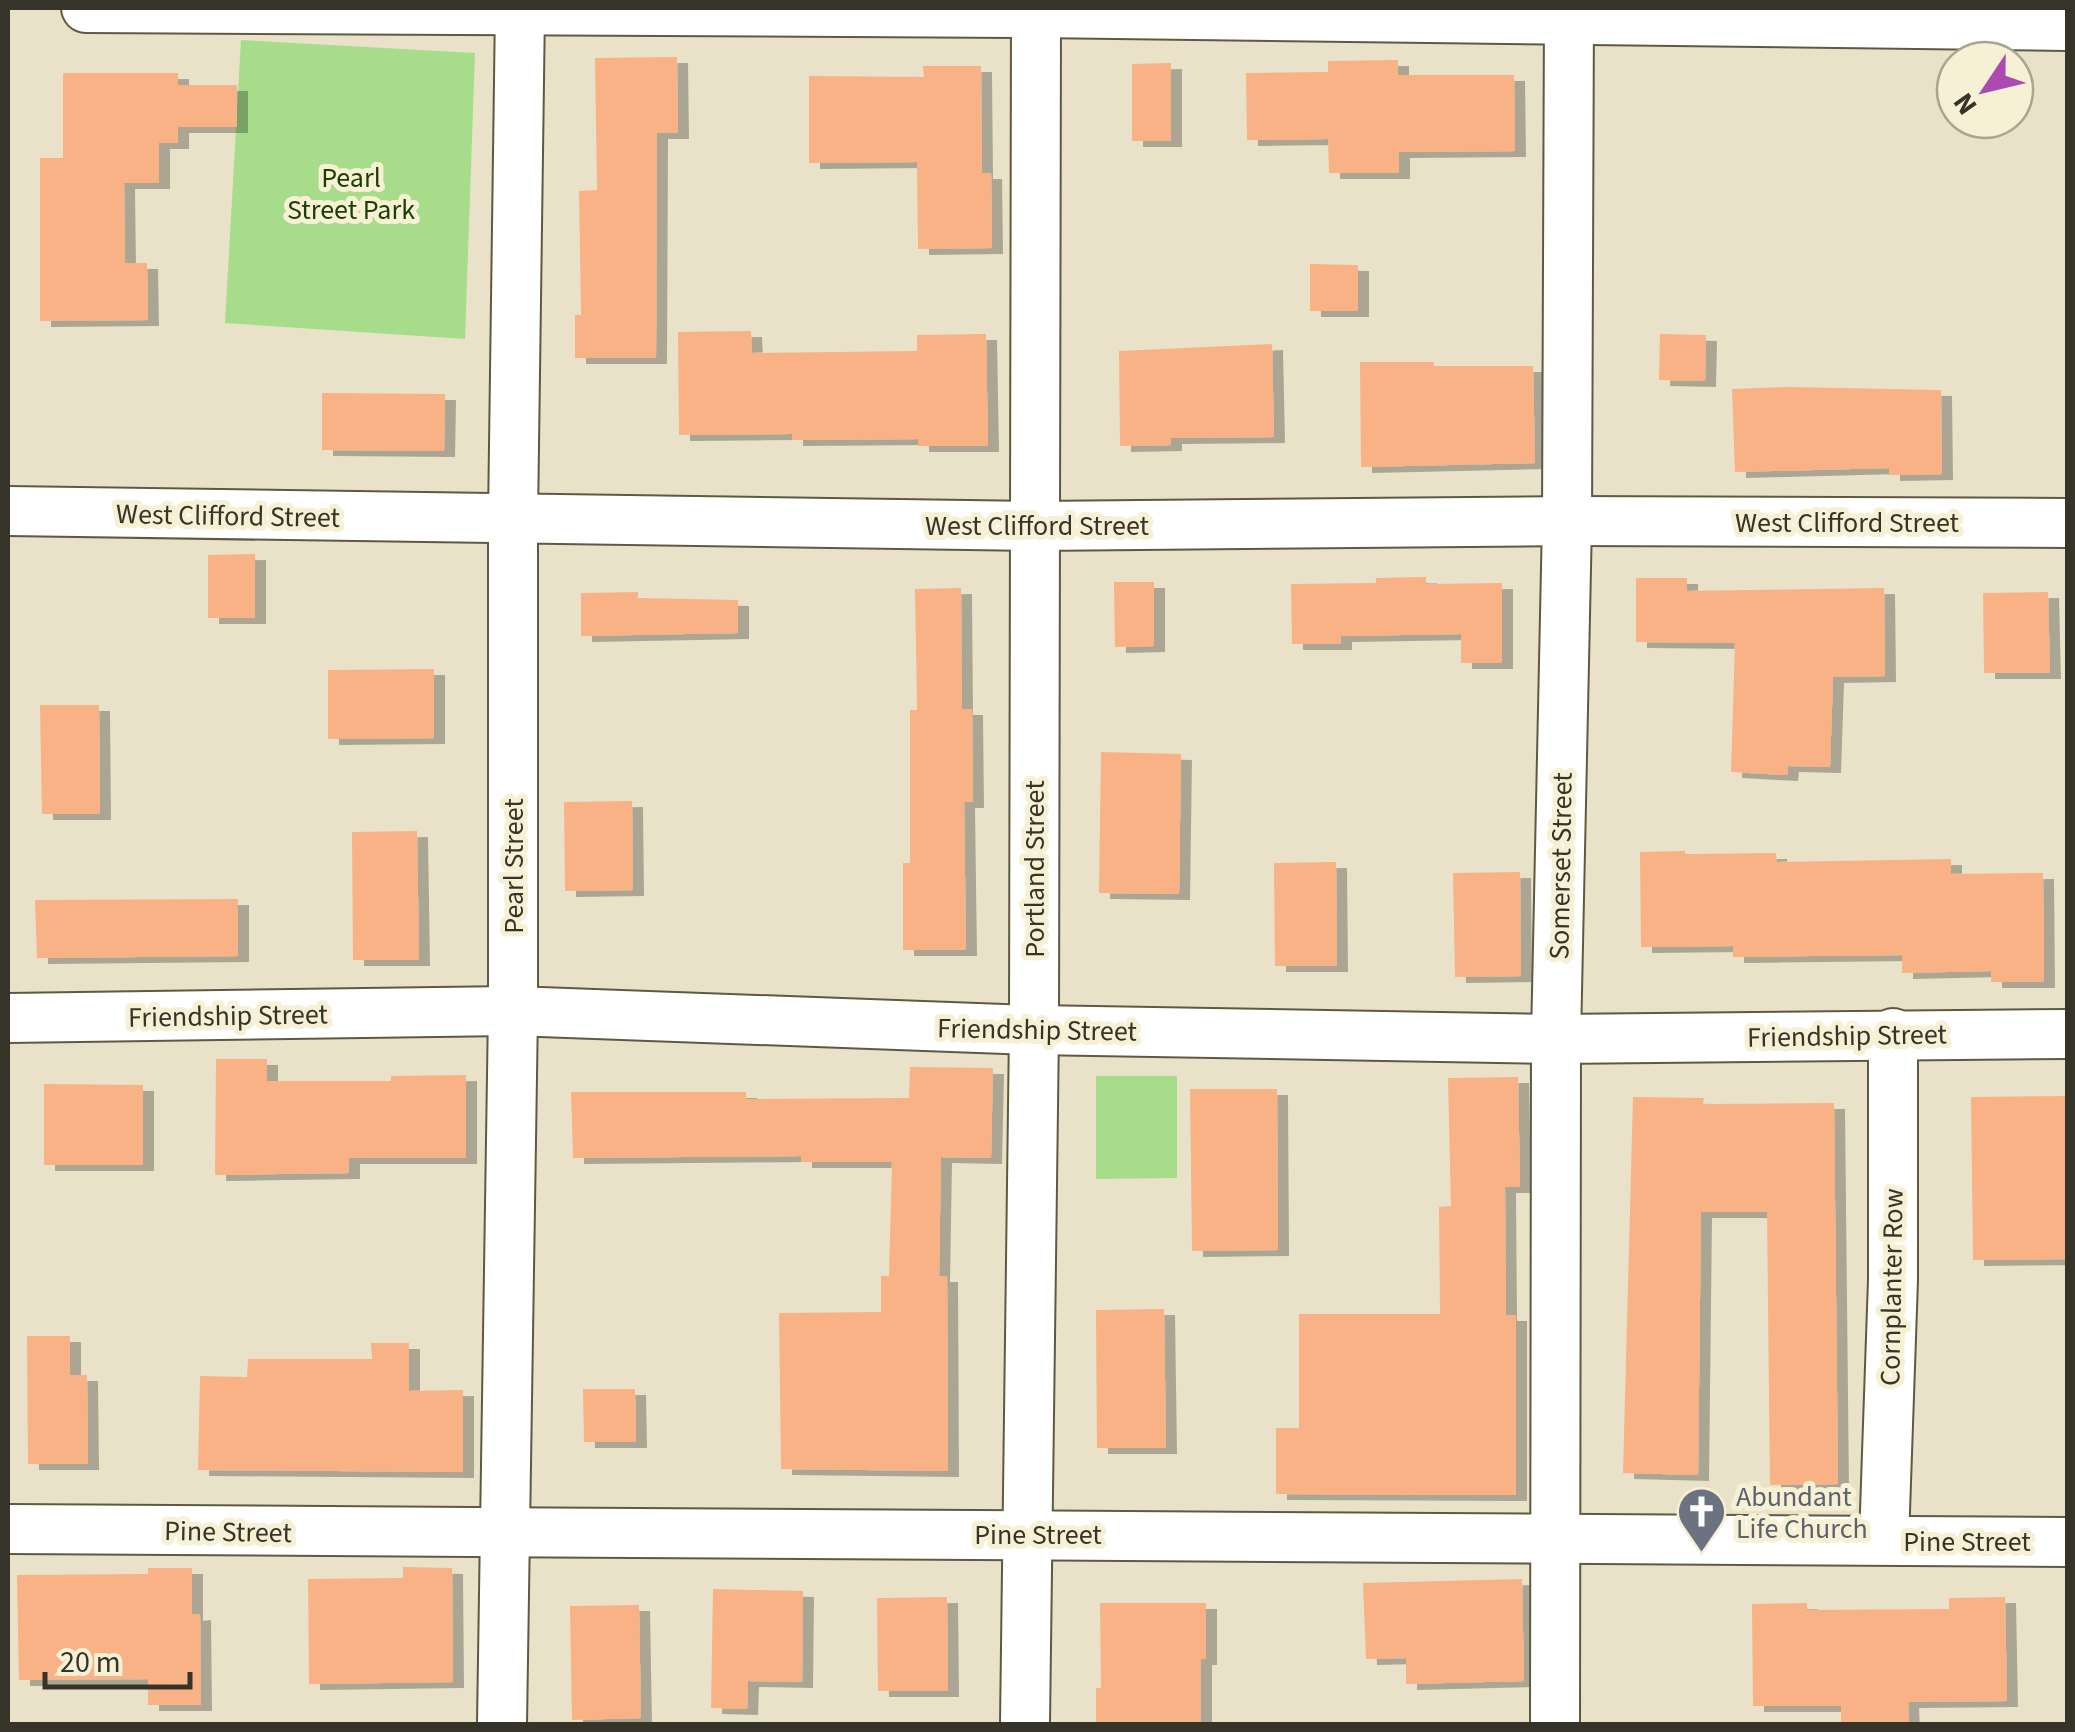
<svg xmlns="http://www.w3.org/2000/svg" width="2075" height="1732" viewBox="0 0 2075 1732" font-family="'Source Sans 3',sans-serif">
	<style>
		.green { fill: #a7dd8a }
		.building { fill: #f8b286; filter: url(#shadow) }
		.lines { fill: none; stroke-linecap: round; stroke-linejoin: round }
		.minor-casing { stroke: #5f5942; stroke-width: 52 }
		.minor { stroke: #fff; stroke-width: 48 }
		.labels { text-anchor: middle; stroke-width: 10; stroke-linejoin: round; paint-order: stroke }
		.park-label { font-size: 28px; fill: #1d3e01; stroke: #f6f0d5 }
		.street-label { font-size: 28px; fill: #363429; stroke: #f6f0d5 }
		.worship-label { font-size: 28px; fill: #5b616d; stroke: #f6f0d5; text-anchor: start }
	</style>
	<defs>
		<filter id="shadow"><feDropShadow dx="11" dy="6" stdDeviation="0" flood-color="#0004"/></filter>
	</defs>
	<rect width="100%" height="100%" fill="#e9e2c8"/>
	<!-- green -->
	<g class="green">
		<path d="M 241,40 L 475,53 L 465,339 L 225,323 Z"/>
		<path d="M 1096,1076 L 1177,1076 L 1177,1178 L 1096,1179 Z"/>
	</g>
	<!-- building -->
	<g class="building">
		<path d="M 677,57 L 678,133 L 657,133 L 656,358 L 575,358 L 575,315 L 581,315 L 579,191 L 597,190 L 595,58 Z"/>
		<path d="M 1398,60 L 1398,75 L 1514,75 L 1515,151 L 1399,152 L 1399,173 L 1329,173 L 1328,139 L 1247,140 L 1246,73 L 1328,72 L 1328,61 Z"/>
		<path d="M 1171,63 L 1171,141 L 1132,141 L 1132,64 Z"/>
		<path d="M 923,66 L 981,66 L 982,173 L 991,173 L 992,248 L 918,249 L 917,162 L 809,163 L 809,76 L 924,77 Z"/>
		<path d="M 63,73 L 178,73 L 178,85 L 237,85 L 237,127 L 178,127 L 178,143 L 159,143 L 159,183 L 124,183 L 125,263 L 147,263 L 148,320 L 40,321 L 40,158 L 63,158 Z"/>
		<path d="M 1310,264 L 1358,265 L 1358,311 L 1310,311 Z"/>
		<path d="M 751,331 L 752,353 L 917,351 L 917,335 L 986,334 L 988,446 L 918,446 L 918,439 L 792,440 L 792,434 L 679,435 L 678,332 Z"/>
		<path d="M 1660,334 L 1706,335 L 1705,381 L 1659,380 Z"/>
		<path d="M 1272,344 L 1274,437 L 1171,438 L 1171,445 L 1120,446 L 1119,351 Z"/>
		<path d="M 1360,362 L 1434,362 L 1434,366 L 1533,366 L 1535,463 L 1361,467 Z"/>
		<path d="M 1789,387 L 1941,390 L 1942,474 L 1889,475 L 1889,468 L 1735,472 L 1732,389 Z"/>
		<path d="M 322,393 L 445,394 L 444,451 L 322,450 Z"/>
		<path d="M 255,554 L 255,618 L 208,618 L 208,555 Z"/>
		<path d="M 1426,577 L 1426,584 L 1502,583 L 1502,663 L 1461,663 L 1461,634 L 1341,636 L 1341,644 L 1292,644 L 1291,584 L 1376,583 L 1376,578 Z"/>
		<path d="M 1636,578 L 1687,578 L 1687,591 L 1884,588 L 1885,676 L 1833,677 L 1830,767 L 1788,766 L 1787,775 L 1731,772 L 1735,643 L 1636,642 Z"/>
		<path d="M 1114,582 L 1154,582 L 1154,646 L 1115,647 Z"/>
		<path d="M 961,588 L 962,709 L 972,709 L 973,802 L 964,802 L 966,950 L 903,950 L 903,863 L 910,863 L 910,710 L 917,710 L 915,589 Z"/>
		<path d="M 638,592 L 638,598 L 738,600 L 738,633 L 581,636 L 581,593 Z"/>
		<path d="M 2048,592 L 2050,673 L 1984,673 L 1983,593 Z"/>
		<path d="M 434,669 L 434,738 L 328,739 L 328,670 Z"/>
		<path d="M 40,705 L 99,705 L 100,814 L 42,814 Z"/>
		<path d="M 1101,752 L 1181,754 L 1179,894 L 1099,893 Z"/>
		<path d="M 632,801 L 633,890 L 565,891 L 564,802 Z"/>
		<path d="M 417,831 L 419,960 L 353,960 L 352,832 Z"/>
		<path d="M 1685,851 L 1685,854 L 1776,853 L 1777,862 L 1951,859 L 1951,874 L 2043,873 L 2044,982 L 1991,982 L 1991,971 L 1902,973 L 1902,955 L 1733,957 L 1733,946 L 1641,947 L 1640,852 Z"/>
		<path d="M 1336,862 L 1337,966 L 1275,966 L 1274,863 Z"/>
		<path d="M 1520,872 L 1521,976 L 1455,977 L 1453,873 Z"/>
		<path d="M 238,899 L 238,956 L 37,958 L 35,900 Z"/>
		<path d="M 216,1059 L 267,1059 L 267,1081 L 391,1081 L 391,1076 L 466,1075 L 466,1158 L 349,1158 L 349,1173 L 215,1175 Z"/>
		<path d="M 910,1067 L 993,1068 L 991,1158 L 941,1157 L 939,1276 L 947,1276 L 948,1471 L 781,1469 L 779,1313 L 881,1312 L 881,1276 L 889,1276 L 892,1162 L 801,1162 L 801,1156 L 573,1158 L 571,1092 L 746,1092 L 746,1099 L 909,1098 Z"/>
		<path d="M 1518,1077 L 1520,1187 L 1505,1187 L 1506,1315 L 1516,1315 L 1516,1495 L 1276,1494 L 1276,1428 L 1299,1428 L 1299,1314 L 1440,1314 L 1439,1207 L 1451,1206 L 1448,1078 Z"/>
		<path d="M 44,1084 L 143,1085 L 143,1165 L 44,1165 Z"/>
		<path d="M 1190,1089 L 1277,1089 L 1278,1250 L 1192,1251 Z"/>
		<path d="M 2067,1096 L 2068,1259 L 1973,1260 L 1971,1097 Z"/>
		<path d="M 1633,1097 L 1704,1098 L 1703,1104 L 1834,1103 L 1838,1484 L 1770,1485 L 1767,1212 L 1701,1212 L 1698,1475 L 1623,1473 Z"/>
		<path d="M 1164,1309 L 1166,1448 L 1097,1448 L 1096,1310 Z"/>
		<path d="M 27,1336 L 70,1336 L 70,1375 L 87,1375 L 88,1464 L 28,1464 Z"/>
		<path d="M 371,1343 L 409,1343 L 409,1391 L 463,1390 L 463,1472 L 198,1470 L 200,1376 L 247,1377 L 248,1359 L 372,1359 Z"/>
		<path d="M 583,1389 L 635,1389 L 636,1442 L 584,1442 Z"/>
		<path d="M 403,1567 L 452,1568 L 453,1682 L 309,1684 L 308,1579 L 403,1578 Z"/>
		<path d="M 148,1568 L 192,1568 L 192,1615 L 200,1614 L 201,1705 L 148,1705 L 148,1679 L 19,1680 L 17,1575 L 148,1574 Z"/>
		<path d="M 1522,1579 L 1524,1681 L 1406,1684 L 1406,1658 L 1366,1659 L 1363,1583 Z"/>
		<path d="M 713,1589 L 803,1591 L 802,1682 L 748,1681 L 747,1709 L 711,1708 Z"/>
		<path d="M 947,1597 L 948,1691 L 878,1691 L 877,1598 Z"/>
		<path d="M 2005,1597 L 2007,1701 L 1908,1702 L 1909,1724 L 1841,1724 L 1841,1706 L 1753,1706 L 1752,1604 L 1807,1603 L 1807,1610 L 1949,1609 L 1949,1598 Z"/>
		<path d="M 1100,1603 L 1206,1603 L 1206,1659 L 1201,1659 L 1201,1724 L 1096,1724 L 1096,1688 L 1101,1688 Z"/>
		<path d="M 639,1605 L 641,1718 L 572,1720 L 570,1606 Z"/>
	</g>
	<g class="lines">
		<defs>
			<g id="minor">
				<path d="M 86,8 L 1036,13 L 2068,26"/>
				<path d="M 8,511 L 1035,526 L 1567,521 L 2068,523"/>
				<path d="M 8,1018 L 513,1011 L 1034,1030 L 1556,1039 L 2068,1034"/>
				<path d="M 8,1529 L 2068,1542"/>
				<path d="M 1884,1540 L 1893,1280 L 1893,1033"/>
				<path d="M 502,1724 L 513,1011 L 513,519 L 520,8"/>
				<path d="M 1025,1724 L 1034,1030 L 1036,13"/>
				<path d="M 1555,1724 L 1556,1039 L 1567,521 L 1569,8"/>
			</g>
		</defs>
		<!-- minor casing -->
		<use href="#minor" class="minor-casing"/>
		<!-- minor -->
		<use href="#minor" class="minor"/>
	</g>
	<!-- icons -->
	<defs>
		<symbol id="church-pin" viewBox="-11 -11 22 30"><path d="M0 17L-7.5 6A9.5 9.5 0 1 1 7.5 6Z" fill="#6b7280" stroke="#f6f0d5"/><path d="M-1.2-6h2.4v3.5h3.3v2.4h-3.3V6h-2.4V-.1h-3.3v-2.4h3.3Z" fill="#fff"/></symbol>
	</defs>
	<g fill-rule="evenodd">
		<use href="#church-pin" x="1674" y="1484" width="55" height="75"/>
	</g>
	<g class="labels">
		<!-- park labels -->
		<g class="park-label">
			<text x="351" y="187">Pearl<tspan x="351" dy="32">Street Park</tspan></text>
		</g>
		<!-- street labels -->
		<g class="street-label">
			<text transform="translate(228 515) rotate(1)" y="10">West Clifford Street</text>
			<text x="1847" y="532">West Clifford Street</text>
			<text x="1037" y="535">West Clifford Street</text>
			<text transform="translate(513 866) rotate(-90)" y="10">Pearl Street</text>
			<text transform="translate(1560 866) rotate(-89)" y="10">Somerset Street</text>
			<text transform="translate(1034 869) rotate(-90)" y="10">Portland Street</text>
			<text transform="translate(228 1015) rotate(-1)" y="10">Friendship Street</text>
			<text transform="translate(1037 1029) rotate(1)" y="10">Friendship Street</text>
			<text transform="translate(1847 1035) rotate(-1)" y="10">Friendship Street</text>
			<text transform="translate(1891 1287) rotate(-89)" y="10">Cornplanter Row</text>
			<text transform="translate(228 1531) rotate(1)" y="10">Pine Street</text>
			<text x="1038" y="1544">Pine Street</text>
			<text x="1967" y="1551">Pine Street</text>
		</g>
		<!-- worship labels -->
		<g class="worship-label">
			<text x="1736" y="1506">Abundant<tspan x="1736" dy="32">Life Church</tspan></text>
		</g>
	</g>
	<!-- border -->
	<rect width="2075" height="1732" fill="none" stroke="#363429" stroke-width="20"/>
	<!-- north arrow -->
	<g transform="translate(1985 90) rotate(235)"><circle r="48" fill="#f6f0d5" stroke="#a9a590" stroke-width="2.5"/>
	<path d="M0-8L18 38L0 25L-18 38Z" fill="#ac4ab1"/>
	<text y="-15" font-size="28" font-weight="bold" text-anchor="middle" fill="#363429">N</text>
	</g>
	<!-- scale -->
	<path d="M45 1672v15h145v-15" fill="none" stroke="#363429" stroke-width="5"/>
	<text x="60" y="1672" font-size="30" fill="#363429" stroke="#f6f0d5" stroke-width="8" paint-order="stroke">20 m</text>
</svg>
